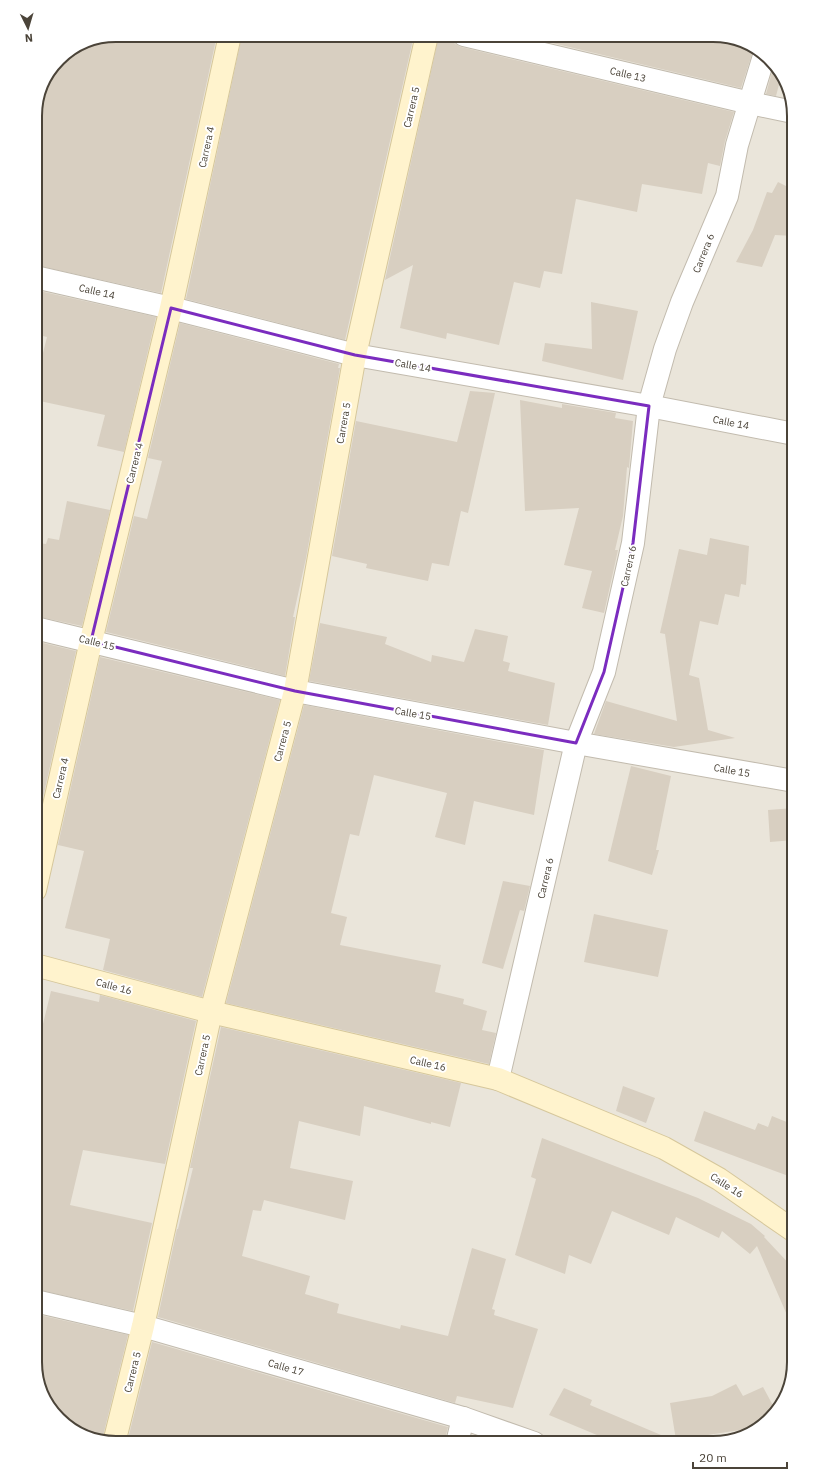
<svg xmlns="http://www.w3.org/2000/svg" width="829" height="1478" viewBox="0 0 829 1478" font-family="'IBM Plex Sans',sans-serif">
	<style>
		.residential { fill: #eae5da }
		.building { fill: #d8cfc1 }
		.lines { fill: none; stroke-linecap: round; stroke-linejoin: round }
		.street-casing { stroke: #c2bbae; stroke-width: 24 }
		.secondary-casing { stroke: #d6c79b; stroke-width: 24 }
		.street { stroke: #fff; stroke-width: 22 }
		.secondary { stroke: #fff3cd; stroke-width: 22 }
		.marked { fill: none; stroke: #7b2cbf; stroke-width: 3; stroke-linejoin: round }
		.labels { text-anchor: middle; stroke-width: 4; stroke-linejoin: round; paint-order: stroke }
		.street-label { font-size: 10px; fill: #4b4439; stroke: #fff }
		.rim { fill: none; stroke: #4b4439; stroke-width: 2 }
	</style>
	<rect width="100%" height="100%" fill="#f6f3ec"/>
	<!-- residential -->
	<path class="residential" d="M 117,35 L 718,35 L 758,49 L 788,85 L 794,117 L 794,1362 L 780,1407 L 744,1437 L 712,1443 L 111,1443 L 71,1429 L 41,1393 L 35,1361 L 35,111 L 43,81 L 59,59 L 86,41 Z"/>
	<!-- building -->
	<g class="building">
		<path d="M 118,35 L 217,35 L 161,293 L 35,265 L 35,111 L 43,81 L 59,59 L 85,41 Z"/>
		<path d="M 242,35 L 414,35 L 345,340 L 186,299 Z"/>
		<path d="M 439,35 L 452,35 L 452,39 L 455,44 L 461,47 L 734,112 L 725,141 L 720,166 L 708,163 L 702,194 L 642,184 L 637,212 L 576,199 L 562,274 L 544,271 L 540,288 L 514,282 L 499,345 L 447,333 L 446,339 L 400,328 L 413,265 L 385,280 Z"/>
		<path d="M 519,35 L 718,35 L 741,43 L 741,48 L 753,51 L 741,88 Z"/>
		<path d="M 773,68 L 781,77 L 776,96 L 766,94 Z"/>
		<path d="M 778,182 L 794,190 L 792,196 L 794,197 L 794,236 L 775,235 L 762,267 L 736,262 L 753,230 L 767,192 L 772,193 Z"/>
		<path d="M 35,290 L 156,317 L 124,452 L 97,446 L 105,415 L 35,400 L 35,385 L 47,337 L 35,334 Z"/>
		<path d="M 591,302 L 638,311 L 623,380 L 542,361 L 545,343 L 592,349 Z"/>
		<path d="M 180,323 L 339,364 L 338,368 L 340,368 L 306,558 L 293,617 L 295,617 L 285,676 L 106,632 L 134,516 L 147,519 L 162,461 L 148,458 Z"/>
		<path d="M 470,391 L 495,393 L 468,513 L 461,511 L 449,566 L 432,563 L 428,581 L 366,568 L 367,564 L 332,556 L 356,421 L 457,442 Z"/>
		<path d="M 520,400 L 562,408 L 562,404 L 616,413 L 615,418 L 633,421 L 629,468 L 627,467 L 623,516 L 615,550 L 618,550 L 604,613 L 582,608 L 592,571 L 564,565 L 579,508 L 525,511 Z"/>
		<path d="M 67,501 L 110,510 L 82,626 L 35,616 L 35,558 L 38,543 L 46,544 L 48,538 L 59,540 Z"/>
		<path d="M 710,538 L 749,546 L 746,585 L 741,584 L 739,597 L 725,594 L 718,625 L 700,621 L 689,675 L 699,678 L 708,730 L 735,738 L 674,747 L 594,734 L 606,701 L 677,721 L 665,634 L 660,633 L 679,549 L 707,555 Z"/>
		<path d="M 320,623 L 387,637 L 385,644 L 431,662 L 432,655 L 464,662 L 475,629 L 508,636 L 503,661 L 510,663 L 508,671 L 555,683 L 548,725 L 309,681 Z"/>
		<path d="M 35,641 L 76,651 L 35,833 Z"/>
		<path d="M 100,657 L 280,700 L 202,997 L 103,970 L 110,939 L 65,928 L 84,851 L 58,845 Z"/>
		<path d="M 304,705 L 544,750 L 534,815 L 474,801 L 465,845 L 435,837 L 447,793 L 374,775 L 359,836 L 350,834 L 331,913 L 347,917 L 340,945 L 441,965 L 435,992 L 464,999 L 463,1004 L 487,1011 L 482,1030 L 496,1033 L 489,1064 L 226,1003 Z"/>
		<path d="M 631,766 L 671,776 L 656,850 L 659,850 L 652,875 L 608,861 Z"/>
		<path d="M 794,808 L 794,840 L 770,842 L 768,810 Z"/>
		<path d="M 503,881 L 530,886 L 524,911 L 520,910 L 503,969 L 482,963 Z"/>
		<path d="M 594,914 L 668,930 L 658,977 L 584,962 Z"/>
		<path d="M 51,991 L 99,1002 L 100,995 L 196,1021 L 165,1164 L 83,1150 L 70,1205 L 152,1223 L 133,1311 L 35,1289 L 35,1057 Z"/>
		<path d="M 221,1027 L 461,1083 L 450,1127 L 431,1122 L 431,1124 L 364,1106 L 360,1136 L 299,1121 L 290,1168 L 353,1181 L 345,1220 L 264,1200 L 261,1211 L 253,1210 L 242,1256 L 310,1276 L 305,1294 L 339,1304 L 337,1313 L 400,1329 L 401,1325 L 448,1336 L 472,1248 L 506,1259 L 492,1309 L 495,1310 L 494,1315 L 538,1329 L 513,1408 L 457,1396 L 455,1403 L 158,1317 L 177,1229 L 178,1229 L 193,1168 L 190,1168 Z"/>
		<path d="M 623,1086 L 655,1098 L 646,1123 L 616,1111 Z"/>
		<path d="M 704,1111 L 755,1130 L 758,1123 L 768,1127 L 772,1116 L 794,1125 L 794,1178 L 694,1141 Z"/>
		<path d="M 542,1138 L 698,1198 L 751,1224 L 765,1236 L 764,1237 L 794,1269 L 794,1331 L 757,1246 L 750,1254 L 722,1231 L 719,1238 L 676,1217 L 669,1235 L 612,1211 L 591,1264 L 569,1255 L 565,1274 L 515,1255 L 536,1179 L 531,1177 Z"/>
		<path d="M 35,1314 L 128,1335 L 102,1440 L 71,1429 L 41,1393 L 35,1362 Z"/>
		<path d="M 152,1342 L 448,1427 L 444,1443 L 127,1443 Z"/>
		<path d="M 736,1384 L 743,1396 L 763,1387 L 776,1411 L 744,1437 L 740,1430 L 676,1440 L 670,1403 L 712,1396 Z"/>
		<path d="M 564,1388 L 592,1400 L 590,1405 L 680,1443 L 616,1443 L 549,1415 Z"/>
	</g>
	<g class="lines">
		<defs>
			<g id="street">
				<path d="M 464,35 L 750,103 L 793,112"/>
				<path d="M 35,277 L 171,308 L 355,355 L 649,406 L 794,434"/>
				<path d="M 35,628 L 295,691 L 576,743 L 794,781"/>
				<path d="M 498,1079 L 576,743 L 604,672 L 633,543 L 649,406 L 665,349 L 682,302 L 727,196 L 737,145 L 764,56"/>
				<path d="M 35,1301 L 143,1326 L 463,1418 L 534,1443"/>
				<path d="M 457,1443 L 463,1418"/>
			</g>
			<g id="secondary">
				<path d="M 35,890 L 91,641 L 171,308 L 230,35"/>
				<path d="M 35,965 L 211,1012 L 498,1079 L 664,1148 L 719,1179 L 794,1231"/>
				<path d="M 114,1443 L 143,1326 L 211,1012 L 295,691 L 355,355 L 427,35"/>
			</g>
		</defs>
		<!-- street casing -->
		<use href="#street" class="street-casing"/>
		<!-- secondary casing -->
		<use href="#secondary" class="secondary-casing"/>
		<!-- street -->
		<use href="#street" class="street"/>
		<!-- secondary -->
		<use href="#secondary" class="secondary"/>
	</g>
	<!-- marked area -->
	<path class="marked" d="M 171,308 L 355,355 L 649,406 L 633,543 L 604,672 L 576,743 L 295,691 L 91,641 Z"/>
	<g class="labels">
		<!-- street labels -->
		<g class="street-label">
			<text transform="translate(628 74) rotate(13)" y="4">Calle 13</text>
			<text transform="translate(411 107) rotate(-77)" y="4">Carrera 5</text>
			<text transform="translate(206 147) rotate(-78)" y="4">Carrera 4</text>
			<text transform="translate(703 253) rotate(-68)" y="4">Carrera 6</text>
			<text transform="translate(97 291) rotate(13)" y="4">Calle 14</text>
			<text transform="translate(413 365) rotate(10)" y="4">Calle 14</text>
			<text transform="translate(731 422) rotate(11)" y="4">Calle 14</text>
			<text transform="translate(343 423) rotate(-80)" y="4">Carrera 5</text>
			<text transform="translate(134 463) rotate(-76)" y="4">Carrera 4</text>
			<text transform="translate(628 566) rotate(-78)" y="4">Carrera 6</text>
			<text transform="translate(97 642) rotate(14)" y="4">Calle 15</text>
			<text transform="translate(413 713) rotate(10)" y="4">Calle 15</text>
			<text transform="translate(282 741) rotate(-75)" y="4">Carrera 5</text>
			<text transform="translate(732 770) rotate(10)" y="4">Calle 15</text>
			<text transform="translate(60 778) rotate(-77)" y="4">Carrera 4</text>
			<text transform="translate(545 878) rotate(-77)" y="4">Carrera 6</text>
			<text transform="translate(114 986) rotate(15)" y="4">Calle 16</text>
			<text transform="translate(202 1055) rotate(-78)" y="4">Carrera 5</text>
			<text transform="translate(428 1063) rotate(13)" y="4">Calle 16</text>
			<text transform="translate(727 1185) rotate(33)" y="4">Calle 16</text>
			<text transform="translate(286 1367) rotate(16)" y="4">Calle 17</text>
			<text transform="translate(132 1372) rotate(-76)" y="4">Carrera 5</text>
		</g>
	</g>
	<!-- crop -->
	<path d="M0 0H829V1478H0ZM116 42H713A74 74 0 0 1 787 116V1362A74 74 0 0 1 713 1436H116A74 74 0 0 1 42 1362V116A74 74 0 0 1 116 42Z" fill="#fff" fill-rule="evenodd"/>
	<path class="rim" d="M116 42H713A74 74 0 0 1 787 116V1362A74 74 0 0 1 713 1436H116A74 74 0 0 1 42 1362V116A74 74 0 0 1 116 42Z"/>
	<!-- north arrow -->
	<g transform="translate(28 28) rotate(175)" stroke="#ffffff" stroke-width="3" paint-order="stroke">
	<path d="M0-3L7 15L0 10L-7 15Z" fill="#4b4439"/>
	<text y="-6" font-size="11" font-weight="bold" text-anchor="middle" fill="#4b4439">N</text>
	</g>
	<!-- scale -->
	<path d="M693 1462v6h94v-6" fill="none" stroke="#4b4439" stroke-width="2"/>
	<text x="699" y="1462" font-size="12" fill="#4b4439" stroke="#ffffff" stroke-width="3" paint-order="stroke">20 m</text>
</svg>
